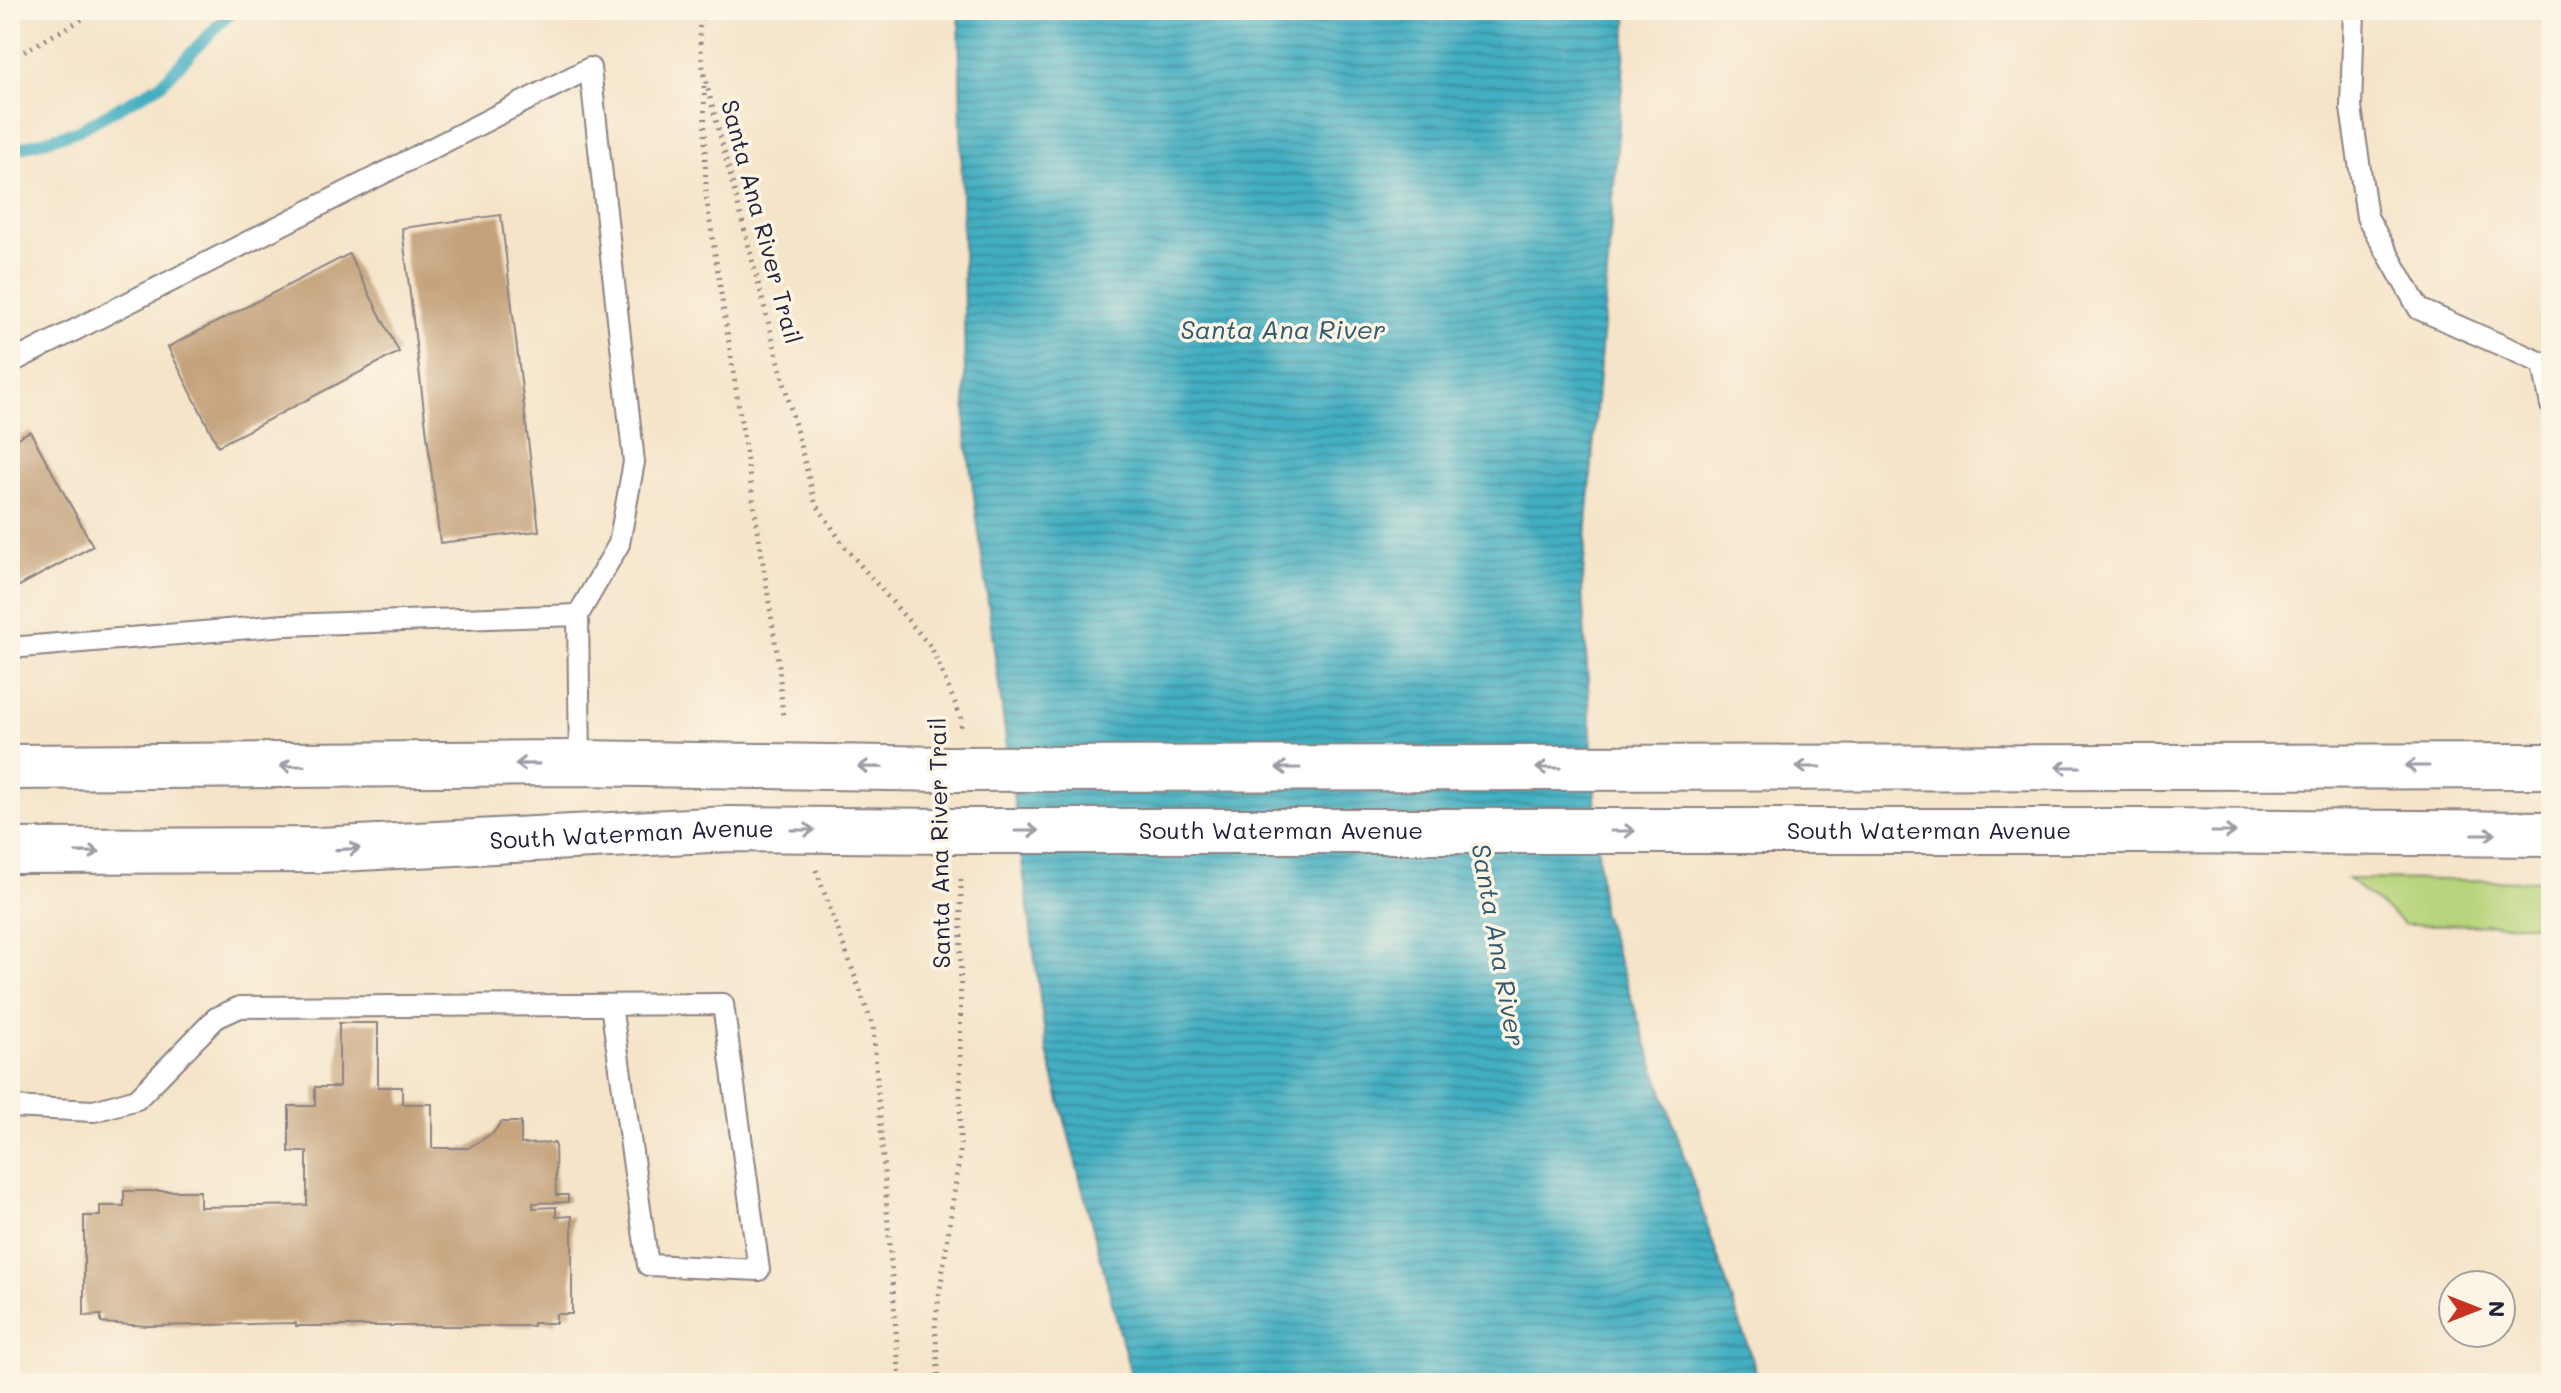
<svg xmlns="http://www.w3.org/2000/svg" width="2561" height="1393" viewBox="0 0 2561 1393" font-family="Mali,sans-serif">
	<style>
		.grass { fill: #b8d47b; stroke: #6d7b5b; stroke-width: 2 }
		.water { fill: url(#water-rules); stroke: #32687e; stroke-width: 2 }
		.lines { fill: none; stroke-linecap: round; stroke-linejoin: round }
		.stream { stroke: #43aec1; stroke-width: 12 }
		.building { fill: #c4a27b }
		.lane-casing { stroke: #8c8382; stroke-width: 24 }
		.primary-casing { stroke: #8c8382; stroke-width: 48 }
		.path { stroke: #8c8382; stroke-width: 5; stroke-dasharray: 2 6; stroke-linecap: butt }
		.lane { stroke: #fff; stroke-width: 20 }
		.primary { stroke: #fff; stroke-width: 44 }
		.primary-bridge-casing { stroke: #8c8382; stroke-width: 48; stroke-linecap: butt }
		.primary-bridge { stroke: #fff; stroke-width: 44 }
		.oneway { stroke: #9c9ca7 }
		.labels { text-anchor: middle; stroke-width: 7; stroke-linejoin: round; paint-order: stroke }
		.street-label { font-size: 24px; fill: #22223b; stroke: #fcf5e5 }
		.water-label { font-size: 26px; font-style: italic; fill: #2f5a71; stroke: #fcf5e5 }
	</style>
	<defs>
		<pattern id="water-rules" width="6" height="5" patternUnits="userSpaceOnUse" patternTransform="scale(2)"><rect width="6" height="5" fill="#43aec1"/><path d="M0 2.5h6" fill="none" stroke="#388d9e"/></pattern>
	</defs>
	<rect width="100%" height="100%" fill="#fcf5e5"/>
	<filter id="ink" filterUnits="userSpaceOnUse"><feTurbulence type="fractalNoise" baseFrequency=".0125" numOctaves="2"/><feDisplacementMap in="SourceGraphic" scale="16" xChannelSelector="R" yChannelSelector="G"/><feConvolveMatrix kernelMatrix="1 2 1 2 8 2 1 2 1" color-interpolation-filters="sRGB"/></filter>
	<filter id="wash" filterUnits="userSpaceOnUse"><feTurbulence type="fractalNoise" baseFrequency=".006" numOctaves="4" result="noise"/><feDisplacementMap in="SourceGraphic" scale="32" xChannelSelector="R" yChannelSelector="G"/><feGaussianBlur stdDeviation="1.8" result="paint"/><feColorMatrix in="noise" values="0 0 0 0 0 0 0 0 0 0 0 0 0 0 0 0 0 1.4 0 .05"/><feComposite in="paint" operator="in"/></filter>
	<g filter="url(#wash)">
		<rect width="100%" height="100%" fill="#f5e4c9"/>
		<!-- grass -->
		<path class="grass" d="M 2348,879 L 2551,881 L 2551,924 L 2405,925 Z"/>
		<!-- water -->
		<path class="water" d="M 959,10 L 1628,10 L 1582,588 L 1602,911 L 1760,1383 L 1133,1383 L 1047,1051 L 966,435 Z"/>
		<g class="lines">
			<!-- stream -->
			<path class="stream" d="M 10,151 L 77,131 L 160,85 L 233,10"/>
		</g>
		<g id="blocks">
			<!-- building -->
			<g class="building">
				<path d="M 2543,10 L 2551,10 L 2551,71 L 2549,71 Z"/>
				<path d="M 501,215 L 539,531 L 440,543 L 402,228 Z"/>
				<path d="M 349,254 L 399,352 L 218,446 L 168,347 Z"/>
				<path d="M 30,431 L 93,546 L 10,591 L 10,442 Z"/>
				<path d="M 339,1023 L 378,1023 L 378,1087 L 402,1087 L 402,1104 L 432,1104 L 432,1148 L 468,1148 L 493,1133 L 501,1122 L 521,1122 L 521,1144 L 555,1143 L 556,1195 L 568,1195 L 568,1202 L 533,1203 L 533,1208 L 556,1207 L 556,1217 L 572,1216 L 572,1314 L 556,1314 L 556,1323 L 533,1323 L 533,1326 L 296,1326 L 296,1323 L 149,1326 L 101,1323 L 101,1315 L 84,1316 L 84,1216 L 100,1216 L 100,1206 L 124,1206 L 124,1191 L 200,1191 L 200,1207 L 307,1205 L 307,1152 L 289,1152 L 289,1106 L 315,1106 L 315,1087 L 339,1087 Z"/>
			</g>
		</g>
	</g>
	<g filter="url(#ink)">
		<use href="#blocks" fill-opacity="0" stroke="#8c8382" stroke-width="2"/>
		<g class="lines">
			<defs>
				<g id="lane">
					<path d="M 2354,10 L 2351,108 L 2367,217 L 2419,309 L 2551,367"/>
					<path d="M 10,363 L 590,68 L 634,462 L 619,544 L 578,615 L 285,625 L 10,648"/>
					<path d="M 2543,364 L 2551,405"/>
					<path d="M 578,615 L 580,763"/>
					<path d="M 10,1107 L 94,1111 L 137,1099 L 216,1018 L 240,1007 L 723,1004 L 759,1270 L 648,1265 L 611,1005"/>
				</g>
				<g id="primary">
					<path d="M 10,767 L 580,763 L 948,769"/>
					<path d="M 2146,767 L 2551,766"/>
					<path d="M 2146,831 L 2551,834"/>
					<path id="s1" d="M 10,851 L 320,850 L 729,829 L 949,831"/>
				</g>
			</defs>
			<!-- lane casing -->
			<use href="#lane" class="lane-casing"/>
			<!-- primary casing -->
			<use href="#primary" class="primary-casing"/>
			<!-- path -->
			<g class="path">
				<path d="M 701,10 L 699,33 L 704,76"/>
				<path d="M 10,59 L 99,10"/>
				<path d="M 704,74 L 815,502 L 844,546 L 931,647 L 961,717 L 961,727"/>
				<path d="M 704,86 L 706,196 L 779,666 L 783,719"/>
				<path d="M 816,870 L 873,1026 L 900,1383"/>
				<path d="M 939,1383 L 935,1324 L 960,1153 L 961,873"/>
			</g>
			<!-- lane -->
			<use href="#lane" class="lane"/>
			<!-- primary -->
			<use href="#primary" class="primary"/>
			<defs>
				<g id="primary-bridge">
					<path d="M 948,769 L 2146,767"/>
					<path id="s2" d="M 949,831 L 2146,831"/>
				</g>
			</defs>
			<!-- primary-bridge casing -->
			<use href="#primary-bridge" class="primary-bridge-casing"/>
			<!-- primary-bridge -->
			<use href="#primary-bridge" class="primary-bridge"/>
		</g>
		<!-- one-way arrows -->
		<defs><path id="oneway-shaft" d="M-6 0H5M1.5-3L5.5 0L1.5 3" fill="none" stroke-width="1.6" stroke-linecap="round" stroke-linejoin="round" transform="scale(2)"/></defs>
		<g class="oneway">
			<use href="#oneway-shaft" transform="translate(527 764) rotate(179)"/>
			<use href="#oneway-shaft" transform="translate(292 766) rotate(180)"/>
			<use href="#oneway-shaft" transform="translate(2417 766) rotate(180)"/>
			<use href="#oneway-shaft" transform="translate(870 767) rotate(-179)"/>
			<use href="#oneway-shaft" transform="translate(1808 767) rotate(180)"/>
			<use href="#oneway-shaft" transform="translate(2068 767) rotate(180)"/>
			<use href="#oneway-shaft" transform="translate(1288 768) rotate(180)"/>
			<use href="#oneway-shaft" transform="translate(1548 768) rotate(180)"/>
			<use href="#oneway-shaft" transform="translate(803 830)"/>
			<use href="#oneway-shaft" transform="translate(1027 831)"/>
			<use href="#oneway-shaft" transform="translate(1623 831)"/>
			<use href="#oneway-shaft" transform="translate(2224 832)"/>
			<use href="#oneway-shaft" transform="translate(2484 834)"/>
			<use href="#oneway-shaft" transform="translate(348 849) rotate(-3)"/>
			<use href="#oneway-shaft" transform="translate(88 852) rotate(-1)"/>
		</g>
	</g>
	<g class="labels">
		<!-- street labels -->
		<g class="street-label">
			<text transform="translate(761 222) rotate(75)" y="8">Santa Ana River Trail</text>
			<text dy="8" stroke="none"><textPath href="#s2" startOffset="332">South Waterman Avenue</textPath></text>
			<text dy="8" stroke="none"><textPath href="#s2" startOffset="980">South Waterman Avenue</textPath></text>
			<text dy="8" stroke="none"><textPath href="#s1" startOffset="622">South Waterman Avenue</textPath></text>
			<text transform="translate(940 843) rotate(-91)" y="8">Santa Ana River Trail</text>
		</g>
		<!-- water labels -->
		<g class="water-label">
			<text x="1283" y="339">Santa Ana River</text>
			<text transform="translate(1498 945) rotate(80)" y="9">Santa Ana River</text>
		</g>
	</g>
	<!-- margin -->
	<rect width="2561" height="1393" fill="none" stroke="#fcf5e5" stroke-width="40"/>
	<!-- north arrow -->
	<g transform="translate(2477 1309) rotate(90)"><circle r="38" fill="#fcf5e5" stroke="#a5a1a1" stroke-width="2"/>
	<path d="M0-6L14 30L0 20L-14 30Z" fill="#c8321e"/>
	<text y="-12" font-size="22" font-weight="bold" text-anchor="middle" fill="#22223b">N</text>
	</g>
</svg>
